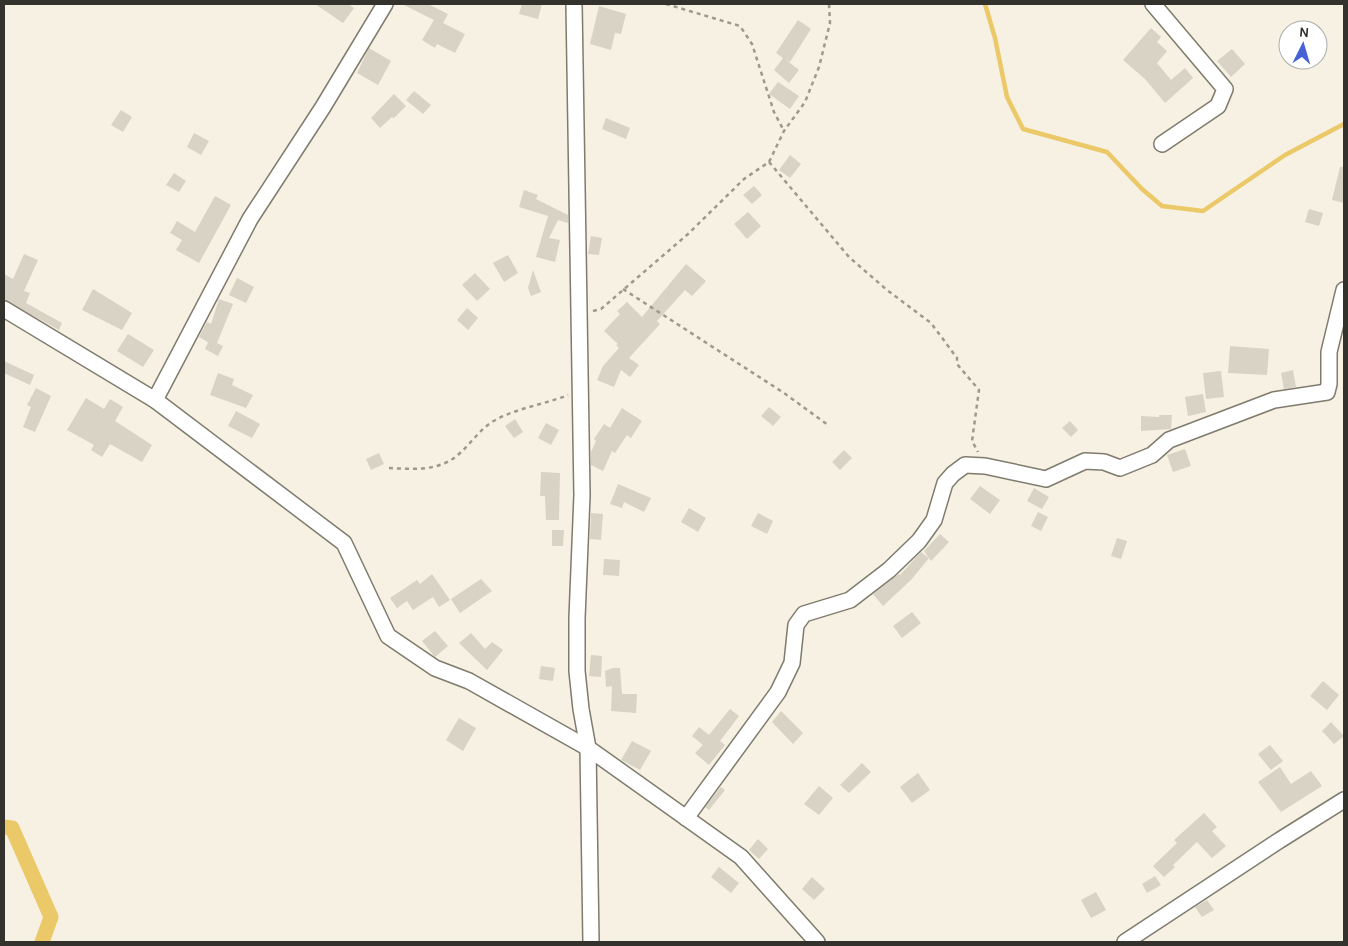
<svg xmlns="http://www.w3.org/2000/svg" width="1348" height="946" viewBox="0 0 1348 946" font-family="Karla,sans-serif">
	<style>
		.lines { fill: none; stroke-linecap: round; stroke-linejoin: round }
		.stream { stroke: #ebc969; stroke-width: 4.5 }
		.canal { stroke: #ebc969; stroke-width: 15 }
		.building { fill: #d9d3c5 }
		.street-casing { stroke: #7f7b6d; stroke-width: 18 }
		.path { stroke: #9d998f; stroke-width: 2.5; stroke-dasharray: 4 4; stroke-linecap: butt }
		.street { stroke: #fff; stroke-width: 15 }
	</style>
	<rect width="100%" height="100%" fill="#f6f1e2"/>
	<g class="lines">
		<!-- stream -->
		<path class="stream" d="M 985,4 L 995,38 L 1007,97 L 1023,129 L 1107,152 L 1142,189 L 1162,206 L 1203,211 L 1285,155 L 1344,124"/>
		<!-- canal -->
		<path class="canal" d="M 4,827 L 12,828 L 51,917 L 42,942"/>
	</g>
	<!-- building -->
	<g class="building">
		<path d="M 315,4 L 348,4 L 354,8 L 343,23 Z"/>
		<path d="M 402,4 L 428,4 L 448,14 L 443,23 L 465,34 L 455,53 L 437,44 L 435,48 L 422,40 L 434,20 Z"/>
		<path d="M 522,4 L 542,4 L 538,19 L 519,14 Z"/>
		<path d="M 599,6 L 626,14 L 621,34 L 615,33 L 611,50 L 590,44 Z"/>
		<path d="M 798,20 L 811,29 L 790,62 L 785,59 L 799,70 L 789,83 L 774,70 L 783,58 L 776,53 Z"/>
		<path d="M 1151,28 L 1161,37 L 1157,42 L 1167,51 L 1157,63 L 1171,80 L 1185,68 L 1193,78 L 1165,103 L 1145,79 L 1123,60 Z"/>
		<path d="M 369,48 L 391,61 L 378,85 L 357,73 Z"/>
		<path d="M 1232,49 L 1245,64 L 1231,77 L 1217,61 Z"/>
		<path d="M 778,82 L 799,96 L 790,109 L 769,94 Z"/>
		<path d="M 414,91 L 431,105 L 423,114 L 406,100 Z"/>
		<path d="M 394,94 L 406,106 L 394,118 L 392,117 L 380,128 L 371,118 Z"/>
		<path d="M 121,110 L 132,117 L 123,132 L 111,125 Z"/>
		<path d="M 606,118 L 630,128 L 626,139 L 602,129 Z"/>
		<path d="M 194,133 L 209,141 L 201,155 L 187,147 Z"/>
		<path d="M 790,155 L 801,164 L 790,178 L 779,170 Z"/>
		<path d="M 1340,167 L 1344,167 L 1344,203 L 1332,200 Z"/>
		<path d="M 174,173 L 186,181 L 179,192 L 166,185 Z"/>
		<path d="M 754,186 L 762,195 L 752,204 L 743,195 Z"/>
		<path d="M 524,190 L 538,195 L 536,199 L 568,215 L 568,223 L 558,220 L 549,238 L 560,240 L 555,262 L 536,257 L 548,216 L 519,207 Z"/>
		<path d="M 215,196 L 231,205 L 199,263 L 176,250 L 182,240 L 170,233 L 177,221 L 195,232 Z"/>
		<path d="M 1309,209 L 1323,213 L 1319,226 L 1305,222 Z"/>
		<path d="M 748,212 L 761,226 L 747,239 L 734,224 Z"/>
		<path d="M 591,236 L 602,238 L 599,255 L 588,254 Z"/>
		<path d="M 24,254 L 38,260 L 24,291 L 30,293 L 26,303 L 62,323 L 59,330 L 4,300 L 4,274 L 13,279 Z"/>
		<path d="M 508,255 L 518,273 L 504,282 L 493,263 Z"/>
		<path d="M 686,264 L 706,281 L 692,296 L 685,290 L 657,321 L 660,324 L 629,358 L 639,365 L 630,377 L 621,370 L 614,387 L 597,380 L 603,366 L 619,348 L 616,345 L 618,344 L 604,331 L 620,314 L 617,311 L 627,302 L 642,317 Z"/>
		<path d="M 533,270 L 541,292 L 531,296 L 528,288 Z"/>
		<path d="M 475,273 L 490,289 L 477,301 L 462,285 Z"/>
		<path d="M 237,278 L 254,287 L 246,303 L 229,295 Z"/>
		<path d="M 93,289 L 132,313 L 122,330 L 82,310 Z"/>
		<path d="M 219,299 L 233,304 L 217,343 L 223,346 L 218,356 L 205,349 L 208,342 L 199,337 L 207,322 L 211,324 Z"/>
		<path d="M 467,308 L 478,318 L 468,330 L 457,320 Z"/>
		<path d="M 128,334 L 154,350 L 143,367 L 117,351 Z"/>
		<path d="M 1230,346 L 1269,349 L 1267,375 L 1228,373 Z"/>
		<path d="M 4,361 L 34,375 L 30,385 L 4,373 Z"/>
		<path d="M 1293,370 L 1296,387 L 1284,389 L 1281,373 Z"/>
		<path d="M 1221,371 L 1224,397 L 1206,399 L 1203,373 Z"/>
		<path d="M 218,373 L 234,379 L 232,385 L 253,395 L 246,408 L 210,395 Z"/>
		<path d="M 36,388 L 51,396 L 35,432 L 23,427 L 31,407 L 27,405 Z"/>
		<path d="M 1203,394 L 1206,412 L 1188,416 L 1185,397 Z"/>
		<path d="M 86,398 L 104,409 L 110,399 L 123,407 L 115,421 L 152,445 L 142,462 L 110,444 L 102,457 L 91,450 L 94,445 L 67,430 Z"/>
		<path d="M 769,407 L 781,417 L 773,426 L 761,416 Z"/>
		<path d="M 622,408 L 642,421 L 631,438 L 627,435 L 615,453 L 612,451 L 603,471 L 591,465 L 591,452 L 596,441 L 594,439 L 604,424 L 610,428 Z"/>
		<path d="M 236,411 L 260,424 L 252,438 L 228,426 Z"/>
		<path d="M 1159,415 L 1172,415 L 1171,429 L 1141,431 L 1141,416 L 1159,417 Z"/>
		<path d="M 515,419 L 523,432 L 514,438 L 505,426 Z"/>
		<path d="M 1070,421 L 1078,430 L 1071,437 L 1062,428 Z"/>
		<path d="M 546,423 L 559,430 L 551,445 L 538,438 Z"/>
		<path d="M 1185,449 L 1191,466 L 1173,472 L 1167,455 Z"/>
		<path d="M 844,450 L 852,458 L 840,470 L 832,462 Z"/>
		<path d="M 379,453 L 384,464 L 371,470 L 366,459 Z"/>
		<path d="M 541,472 L 560,473 L 559,520 L 546,520 L 545,496 L 540,496 Z"/>
		<path d="M 618,484 L 651,498 L 644,512 L 624,502 L 622,508 L 610,504 Z"/>
		<path d="M 980,486 L 1000,500 L 990,514 L 970,499 Z"/>
		<path d="M 1034,488 L 1049,497 L 1042,509 L 1027,501 Z"/>
		<path d="M 689,508 L 706,518 L 698,532 L 681,522 Z"/>
		<path d="M 1038,512 L 1048,517 L 1041,531 L 1031,526 Z"/>
		<path d="M 591,513 L 603,514 L 601,540 L 590,539 Z"/>
		<path d="M 758,513 L 773,521 L 767,534 L 751,526 Z"/>
		<path d="M 552,530 L 564,530 L 563,546 L 552,546 Z"/>
		<path d="M 940,534 L 949,542 L 931,561 L 924,551 Z"/>
		<path d="M 1117,538 L 1127,541 L 1121,559 L 1111,556 Z"/>
		<path d="M 921,552 L 929,558 L 911,580 L 883,606 L 873,594 L 899,574 L 900,575 Z"/>
		<path d="M 604,559 L 620,560 L 619,576 L 603,575 Z"/>
		<path d="M 432,574 L 450,600 L 439,607 L 433,597 L 413,610 L 407,601 L 397,608 L 390,598 L 417,580 L 420,584 Z"/>
		<path d="M 481,579 L 492,591 L 460,613 L 451,599 Z"/>
		<path d="M 912,612 L 921,623 L 902,638 L 893,626 Z"/>
		<path d="M 435,631 L 448,646 L 435,657 L 422,641 Z"/>
		<path d="M 471,633 L 485,649 L 492,642 L 503,650 L 487,670 L 459,643 Z"/>
		<path d="M 591,655 L 602,656 L 601,677 L 589,676 Z"/>
		<path d="M 541,666 L 555,668 L 553,681 L 539,679 Z"/>
		<path d="M 613,668 L 620,668 L 622,694 L 637,694 L 636,713 L 611,711 L 612,686 L 606,687 L 605,671 Z"/>
		<path d="M 1323,681 L 1339,695 L 1327,710 L 1310,696 Z"/>
		<path d="M 730,709 L 739,716 L 720,741 L 725,745 L 709,765 L 695,753 L 703,745 L 692,736 L 699,727 L 709,735 Z"/>
		<path d="M 781,711 L 803,733 L 793,744 L 772,722 Z"/>
		<path d="M 459,718 L 476,728 L 463,751 L 446,740 Z"/>
		<path d="M 1331,722 L 1344,736 L 1334,744 L 1322,731 Z"/>
		<path d="M 632,741 L 651,751 L 640,770 L 621,760 Z"/>
		<path d="M 1270,745 L 1283,761 L 1271,770 L 1258,754 Z"/>
		<path d="M 862,763 L 871,772 L 849,793 L 840,785 Z"/>
		<path d="M 1280,767 L 1291,784 L 1311,771 L 1322,786 L 1281,812 L 1258,782 Z"/>
		<path d="M 918,773 L 930,790 L 912,803 L 900,787 Z"/>
		<path d="M 819,786 L 833,798 L 819,815 L 804,804 Z"/>
		<path d="M 721,787 L 725,790 L 709,810 L 705,807 Z"/>
		<path d="M 1204,813 L 1217,827 L 1212,831 L 1226,846 L 1212,858 L 1197,842 L 1173,865 L 1175,867 L 1164,877 L 1153,866 L 1177,843 L 1174,840 Z"/>
		<path d="M 758,839 L 768,849 L 759,859 L 749,850 Z"/>
		<path d="M 719,867 L 739,883 L 731,893 L 711,877 Z"/>
		<path d="M 1155,876 L 1161,885 L 1147,893 L 1142,884 Z"/>
		<path d="M 812,877 L 825,889 L 814,900 L 802,889 Z"/>
		<path d="M 1096,892 L 1106,910 L 1091,918 L 1081,900 Z"/>
		<path d="M 1207,900 L 1214,910 L 1202,917 L 1195,907 Z"/>
	</g>
	<g class="lines">
		<defs>
			<g id="street">
				<path d="M 1153,4 L 1225,89 L 1218,106 L 1162,144"/>
				<path d="M 4,309 L 155,400 L 344,543 L 388,636 L 435,668 L 469,681 L 588,748 L 581,709 L 577,671 L 577,618 L 582,495 L 574,4"/>
				<path d="M 155,400 L 250,219 L 323,107 L 385,4"/>
				<path d="M 686,818 L 778,692 L 792,663 L 796,625 L 804,614 L 850,600 L 889,570 L 919,541 L 934,520 L 945,483 L 953,474 L 965,465 L 985,466 L 1046,479 L 1085,461 L 1104,462 L 1120,468 L 1152,455 L 1169,440 L 1274,400 L 1327,392 L 1329,384 L 1329,352 L 1344,290"/>
				<path d="M 591,942 L 588,748 L 741,857 L 817,942"/>
				<path d="M 1125,942 L 1280,840 L 1344,800"/>
			</g>
		</defs>
		<!-- street casing -->
		<use href="#street" class="street-casing"/>
		<!-- path -->
		<g class="path">
			<path d="M 666,4 L 740,26 L 752,44 L 774,112 L 784,131"/>
			<path d="M 769,162 L 849,257 L 887,290 L 931,323 L 957,358 L 957,364 L 979,390 L 972,441 L 978,452"/>
			<path d="M 623,289 L 784,393 L 828,425"/>
			<path d="M 593,311 L 601,309 L 688,234 L 744,179 L 769,162 L 784,131 L 805,102 L 819,67 L 830,23 L 829,4"/>
			<path d="M 389,468 C 409,469 431,471 449,461 C 466,452 476,432 492,422 C 515,408 543,405 568,395"/>
		</g>
		<!-- street -->
		<use href="#street" class="street"/>
	</g>
	<!-- border -->
	<rect width="1348" height="946" fill="none" stroke="#34322c" stroke-width="10"/>
	<!-- north arrow -->
	<g transform="translate(1303 45) rotate(5)"><circle r="24" fill="#ffffff" stroke="#aeadab"/>
	<path d="M0-4L9 19L0 12L-9 19Z" fill="#4862d6"/>
	<text y="-8" font-size="14" font-weight="bold" text-anchor="middle" fill="#34322c">N</text>
	</g>
</svg>
